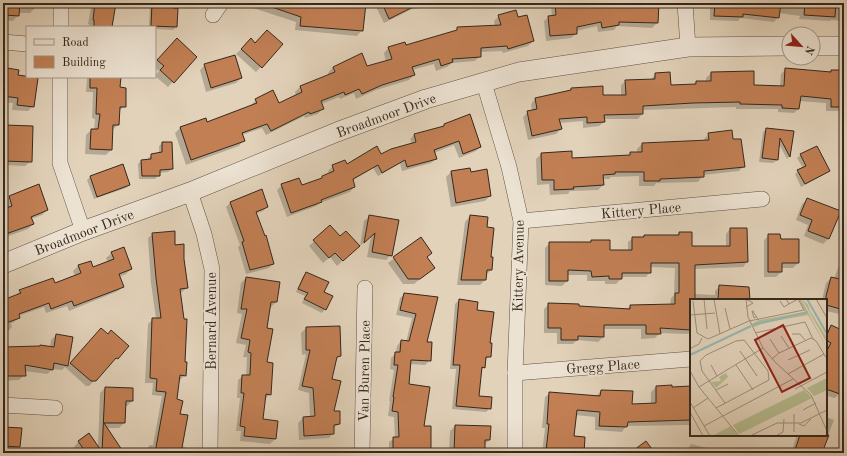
<svg xmlns="http://www.w3.org/2000/svg" width="847" height="456" viewBox="0 0 847 456" font-family="'Old Standard TT',serif">
	<style>
		.shadow { fill: #0003 }
		.building { fill: #c27f54; stroke: #35281d }
		.lines { fill: none; stroke-linecap: round; stroke-linejoin: round }
		.minor-casing { stroke: #605244; stroke-width: 16 }
		.tertiary-casing { stroke: #605244; stroke-width: 20 }
		.minor { stroke: #ece2d2; stroke-width: 15 }
		.tertiary { stroke: #ece2d2; stroke-width: 19 }
		.labels { text-anchor: middle; stroke-width: 3.5; stroke-linejoin: round; paint-order: stroke }
		.street-label { font-size: 14px; fill: #35281d; stroke: #ece2d2 }
		.inset-river { fill: none; stroke: #95b7b1; stroke-width: 2 }
		.inset-road { fill: none; stroke: #9d8e7b; stroke-width: 1 }
		.view { fill: #8f2418; fill-opacity: 0.15; stroke: #8f2418; stroke-width: 2 }
		.inset-edge { fill: none; stroke: #35281d; stroke-width: 2 }
	</style>
	<rect width="100%" height="100%" fill="#e2d2ba"/>
	<filter id="stains"><feTurbulence type="fractalNoise" baseFrequency=".005" numOctaves="4"/><feColorMatrix values="0 0 0 0 .2 0 0 0 0 .09 0 0 0 0 .02 0 0 0 .5 -.17"/></filter>
	<radialGradient id="worn" r=".72"><stop offset=".6" stop-color="#630" stop-opacity="0"/><stop offset="1" stop-color="#630" stop-opacity=".3"/></radialGradient>
	<!-- shadow -->
	<g class="shadow">
		<path d="M 3,3 L 35,3 L 35,8 L 30,13 L 18,13 L 18,15 L 13,21 L 3,20 Z"/>
		<path d="M 86,3 L 115,3 L 111,27 L 90,27 L 90,25 L 88,24 L 91,7 L 86,6 Z"/>
		<path d="M 150,3 L 177,3 L 176,27 L 173,30 L 155,29 L 155,27 L 149,27 Z"/>
		<path d="M 255,3 L 365,3 L 362,30 L 357,36 L 295,30 L 296,22 L 253,8 Z"/>
		<path d="M 374,3 L 435,3 L 431,7 L 412,9 L 384,23 Z"/>
		<path d="M 554,3 L 574,3 L 574,8 L 600,3 L 658,3 L 657,23 L 652,28 L 617,26 L 614,30 L 598,32 L 597,26 L 576,31 L 576,34 L 571,38 L 546,41 L 544,21 L 549,17 L 552,17 L 551,6 Z"/>
		<path d="M 710,3 L 844,3 L 844,21 L 831,20 L 830,21 L 799,19 L 800,16 L 779,13 L 778,17 L 774,22 L 740,18 L 738,21 L 710,20 Z"/>
		<path d="M 499,16 L 518,18 L 533,41 L 528,46 L 503,53 L 502,51 L 480,52 L 480,56 L 475,61 L 452,63 L 447,67 L 436,71 L 434,64 L 412,70 L 414,75 L 409,80 L 376,90 L 356,99 L 354,93 L 340,99 L 339,97 L 321,104 L 323,108 L 318,114 L 305,118 L 304,116 L 266,135 L 262,128 L 242,135 L 244,140 L 239,146 L 186,165 L 175,133 L 180,128 L 205,119 L 207,124 L 252,107 L 251,105 L 256,100 L 279,104 L 296,96 L 295,92 L 300,87 L 329,76 L 328,73 L 333,67 L 361,55 L 367,68 L 386,62 L 384,53 L 389,47 L 405,46 L 454,32 L 458,28 L 495,26 L 494,21 Z"/>
		<path d="M 251,40 L 255,44 L 282,44 L 256,72 L 236,54 Z"/>
		<path d="M 172,45 L 195,57 L 168,87 L 155,76 L 159,71 L 155,68 L 155,63 Z"/>
		<path d="M 205,65 L 241,78 L 236,83 L 206,92 L 200,70 Z"/>
		<path d="M 7,69 L 17,76 L 33,106 L 28,111 L 12,110 L 13,103 L 3,102 L 3,74 Z"/>
		<path d="M 786,69 L 829,73 L 831,71 L 844,71 L 844,111 L 826,111 L 826,103 L 799,101 L 798,109 L 794,113 L 778,112 L 778,109 L 736,109 L 736,107 L 642,110 L 642,114 L 638,119 L 604,119 L 604,122 L 599,126 L 583,128 L 583,121 L 559,123 L 561,129 L 556,134 L 528,140 L 523,117 L 528,112 L 532,111 L 531,104 L 535,99 L 569,91 L 571,89 L 602,96 L 621,96 L 621,85 L 626,81 L 651,80 L 655,74 L 670,86 L 693,85 L 696,82 L 706,82 L 706,78 L 711,73 L 753,72 L 753,86 L 780,87 L 781,74 Z"/>
		<path d="M 87,77 L 120,77 L 119,88 L 125,106 L 119,111 L 118,125 L 112,130 L 111,150 L 106,155 L 85,154 L 86,135 L 91,130 L 94,130 L 95,119 L 92,118 L 93,92 L 86,92 Z"/>
		<path d="M 444,125 L 480,147 L 476,151 L 459,158 L 454,145 L 434,153 L 436,159 L 431,163 L 402,171 L 400,163 L 378,176 L 373,168 L 352,181 L 354,187 L 350,192 L 320,203 L 316,206 L 287,217 L 277,190 L 282,185 L 301,186 L 319,180 L 322,177 L 329,174 L 328,171 L 333,166 L 346,165 L 381,156 L 412,144 L 410,139 L 415,134 L 441,128 Z"/>
		<path d="M 4,126 L 31,161 L 25,166 L 3,165 Z"/>
		<path d="M 766,129 L 792,132 L 789,157 L 787,159 L 779,144 L 777,160 L 773,163 L 759,162 L 763,132 Z"/>
		<path d="M 709,134 L 732,140 L 743,167 L 739,171 L 703,175 L 698,182 L 656,183 L 654,186 L 639,186 L 639,176 L 611,177 L 609,179 L 602,179 L 603,185 L 598,190 L 570,191 L 568,194 L 550,195 L 549,184 L 537,185 L 536,159 L 541,154 L 571,152 L 571,159 L 628,156 L 631,153 L 637,153 L 637,149 L 642,144 L 704,141 L 704,139 Z"/>
		<path d="M 162,143 L 172,169 L 168,172 L 159,173 L 159,175 L 155,179 L 139,179 L 138,164 L 142,160 L 148,160 L 148,158 L 152,155 L 159,153 L 159,146 Z"/>
		<path d="M 801,155 L 829,171 L 825,174 L 801,187 L 795,174 L 803,168 L 797,158 Z"/>
		<path d="M 451,172 L 470,173 L 490,196 L 485,201 L 451,207 L 446,177 Z"/>
		<path d="M 90,177 L 129,185 L 126,188 L 94,199 L 87,180 Z"/>
		<path d="M 38,186 L 47,210 L 42,215 L 31,219 L 33,224 L 28,229 L 3,238 L 3,210 L 7,209 L 4,202 L 9,197 Z"/>
		<path d="M 261,191 L 267,207 L 263,211 L 255,214 L 273,264 L 269,268 L 246,274 L 238,247 L 240,245 L 226,207 L 230,203 Z"/>
		<path d="M 808,199 L 828,239 L 823,244 L 804,236 L 808,225 L 796,220 L 802,204 Z"/>
		<path d="M 370,216 L 391,255 L 386,260 L 367,257 L 371,236 L 360,246 L 364,221 Z"/>
		<path d="M 470,216 L 486,228 L 491,270 L 486,275 L 485,280 L 480,285 L 457,285 L 465,222 Z"/>
		<path d="M 330,227 L 353,251 L 337,266 L 330,257 L 323,263 L 309,246 Z"/>
		<path d="M 730,229 L 746,229 L 747,262 L 743,267 L 694,269 L 694,294 L 715,295 L 715,291 L 720,286 L 749,300 L 691,300 L 691,331 L 688,334 L 660,333 L 655,338 L 641,339 L 641,329 L 603,329 L 603,337 L 598,342 L 577,340 L 573,344 L 557,344 L 557,333 L 544,333 L 544,309 L 549,304 L 626,310 L 630,306 L 670,305 L 671,298 L 674,295 L 675,268 L 650,267 L 650,272 L 646,277 L 621,277 L 621,279 L 616,284 L 605,284 L 605,281 L 587,281 L 587,275 L 567,275 L 567,281 L 562,286 L 545,285 L 545,248 L 550,243 L 589,243 L 591,241 L 609,251 L 628,251 L 628,242 L 633,238 L 642,238 L 645,236 L 676,236 L 679,233 L 691,247 L 726,247 L 726,234 Z"/>
		<path d="M 153,234 L 174,246 L 183,259 L 187,288 L 182,292 L 180,293 L 185,375 L 180,380 L 178,380 L 176,400 L 179,415 L 181,446 L 185,447 L 185,453 L 145,453 L 146,450 L 150,445 L 153,445 L 162,396 L 152,395 L 153,383 L 145,383 L 148,324 L 153,319 L 156,319 L 151,283 L 148,238 Z"/>
		<path d="M 769,235 L 780,240 L 798,263 L 793,268 L 781,268 L 781,272 L 776,277 L 764,277 L 764,240 Z"/>
		<path d="M 421,238 L 426,258 L 434,268 L 414,284 L 403,284 L 388,263 Z"/>
		<path d="M 844,251 L 844,315 L 826,311 L 826,300 L 822,300 L 826,283 L 831,278 L 834,279 Z"/>
		<path d="M 112,253 L 131,269 L 126,274 L 119,277 L 123,286 L 118,291 L 69,311 L 67,306 L 46,313 L 44,307 L 18,316 L 19,318 L 11,324 L 12,327 L 7,332 L 3,334 L 3,301 L 15,296 L 20,291 L 54,284 L 75,276 L 73,271 L 78,266 L 92,268 L 108,262 L 106,258 Z"/>
		<path d="M 306,273 L 323,292 L 325,309 L 322,313 L 302,303 L 305,296 L 296,292 L 303,276 Z"/>
		<path d="M 246,278 L 276,302 L 271,307 L 269,306 L 266,329 L 266,363 L 270,394 L 265,399 L 262,420 L 275,439 L 270,444 L 240,441 L 241,431 L 236,431 L 240,398 L 237,398 L 238,380 L 243,376 L 246,376 L 247,357 L 243,357 L 246,345 L 236,343 L 242,314 L 237,313 L 241,283 Z"/>
		<path d="M 405,294 L 437,298 L 426,342 L 430,360 L 425,365 L 409,364 L 408,384 L 430,453 L 389,453 L 389,442 L 395,438 L 394,417 L 388,416 L 390,401 L 389,401 L 394,370 L 390,369 L 391,358 L 396,353 L 397,346 L 401,341 L 406,342 L 412,318 L 396,315 L 400,298 Z"/>
		<path d="M 459,300 L 476,311 L 488,344 L 490,356 L 485,360 L 484,367 L 480,372 L 478,397 L 490,408 L 486,412 L 452,409 L 456,369 L 450,369 L 455,304 Z"/>
		<path d="M 831,327 L 844,332 L 844,381 L 839,394 L 835,398 L 827,396 L 826,399 L 826,333 Z"/>
		<path d="M 306,328 L 340,356 L 335,360 L 331,380 L 333,412 L 339,424 L 333,428 L 333,433 L 329,438 L 299,440 L 298,423 L 303,418 L 310,417 L 309,393 L 298,390 L 306,354 L 302,355 L 301,333 Z"/>
		<path d="M 96,334 L 108,335 L 128,346 L 89,386 L 86,386 L 65,367 L 62,370 L 53,369 L 47,374 L 24,371 L 25,375 L 19,380 L 3,381 L 3,348 L 50,347 L 51,340 L 56,335 L 72,337 L 67,367 Z"/>
		<path d="M 656,387 L 691,387 L 691,425 L 626,426 L 622,432 L 595,430 L 595,417 L 575,415 L 573,437 L 583,453 L 542,453 L 545,428 L 542,428 L 545,397 L 550,393 L 596,396 L 601,391 L 631,405 L 651,404 L 651,392 Z"/>
		<path d="M 105,388 L 132,401 L 127,406 L 125,406 L 124,423 L 119,428 L 106,428 L 122,453 L 78,453 L 74,447 L 79,441 L 98,447 L 100,393 Z"/>
		<path d="M 826,417 L 834,420 L 821,453 L 791,453 L 797,435 L 826,435 Z"/>
		<path d="M 455,426 L 489,440 L 484,445 L 484,453 L 449,453 L 450,431 Z"/>
		<path d="M 3,428 L 19,446 L 15,451 L 7,451 L 7,453 L 3,453 Z"/>
		<path d="M 691,444 L 711,449 L 710,453 L 680,453 L 684,449 L 687,450 Z"/>
		<path d="M 37,451 L 71,452 L 71,453 L 35,453 Z"/>
	</g>
	<!-- building -->
	<g class="building">
		<path d="M 6,3 L 20,3 L 19,16 L 5,15 Z"/>
		<path d="M 95,3 L 116,3 L 112,27 L 94,27 L 94,20 L 93,20 Z"/>
		<path d="M 152,3 L 173,3 L 173,8 L 178,8 L 177,27 L 151,26 Z"/>
		<path d="M 266,3 L 366,3 L 363,31 L 300,26 L 301,17 L 266,5 Z"/>
		<path d="M 382,3 L 421,3 L 389,19 Z"/>
		<path d="M 555,3 L 575,3 L 575,7 L 595,3 L 659,3 L 658,23 L 619,22 L 619,25 L 602,28 L 601,22 L 577,27 L 577,34 L 550,36 L 548,16 L 556,15 Z"/>
		<path d="M 715,3 L 781,3 L 779,18 L 743,14 L 743,17 L 714,16 Z"/>
		<path d="M 805,3 L 836,3 L 835,17 L 804,15 Z"/>
		<path d="M 516,10 L 518,17 L 527,15 L 534,41 L 508,49 L 507,46 L 481,48 L 481,57 L 452,59 L 453,62 L 441,66 L 439,59 L 412,67 L 415,75 L 382,85 L 362,94 L 359,89 L 345,95 L 344,92 L 321,101 L 324,109 L 310,114 L 309,112 L 271,131 L 267,124 L 242,133 L 245,141 L 191,160 L 180,127 L 206,118 L 207,122 L 257,103 L 255,99 L 273,90 L 279,103 L 302,92 L 300,86 L 335,72 L 333,67 L 362,53 L 367,66 L 392,59 L 388,47 L 405,42 L 406,45 L 457,30 L 457,27 L 501,25 L 498,15 Z"/>
		<path d="M 267,30 L 283,44 L 262,68 L 241,49 L 251,38 L 255,43 Z"/>
		<path d="M 177,38 L 197,57 L 174,83 L 160,70 L 164,66 L 157,60 Z"/>
		<path d="M 235,55 L 242,78 L 211,88 L 204,64 Z"/>
		<path d="M 7,68 L 19,70 L 18,75 L 38,78 L 34,107 L 17,105 L 18,98 L 3,96 Z"/>
		<path d="M 785,68 L 831,72 L 831,70 L 844,70 L 844,107 L 831,107 L 831,99 L 801,96 L 799,109 L 782,108 L 782,105 L 740,104 L 740,102 L 693,103 L 643,106 L 643,114 L 604,115 L 605,122 L 587,123 L 587,117 L 559,119 L 562,129 L 532,136 L 527,111 L 537,109 L 535,98 L 571,90 L 571,88 L 603,86 L 603,95 L 626,95 L 625,80 L 655,79 L 655,73 L 670,72 L 671,85 L 696,84 L 696,81 L 711,81 L 711,72 L 754,71 L 754,85 L 784,86 Z"/>
		<path d="M 90,77 L 121,77 L 120,87 L 126,88 L 126,107 L 120,107 L 119,125 L 113,125 L 112,150 L 90,149 L 91,129 L 98,129 L 100,114 L 96,114 L 97,88 L 90,88 Z"/>
		<path d="M 470,114 L 481,147 L 463,154 L 459,141 L 434,150 L 437,159 L 407,167 L 405,160 L 382,173 L 378,165 L 353,179 L 355,187 L 321,200 L 322,202 L 291,213 L 281,184 L 299,178 L 302,185 L 322,178 L 322,176 L 334,171 L 332,165 L 345,160 L 347,164 L 377,146 L 381,154 L 391,149 L 416,142 L 414,134 L 444,126 L 444,124 Z"/>
		<path d="M 4,125 L 33,126 L 32,162 L 3,161 Z"/>
		<path d="M 766,128 L 794,131 L 790,157 L 780,138 L 778,160 L 762,158 Z"/>
		<path d="M 732,130 L 733,139 L 741,139 L 745,167 L 704,171 L 704,177 L 660,179 L 660,181 L 644,181 L 644,172 L 615,172 L 615,174 L 603,175 L 604,185 L 573,187 L 574,189 L 554,190 L 554,180 L 542,180 L 541,153 L 572,151 L 572,158 L 630,155 L 630,152 L 642,152 L 642,143 L 709,140 L 708,133 Z"/>
		<path d="M 162,142 L 172,142 L 173,169 L 160,170 L 160,176 L 142,176 L 141,160 L 151,159 L 151,154 L 162,152 Z"/>
		<path d="M 817,146 L 830,171 L 805,184 L 797,170 L 806,166 L 800,154 Z"/>
		<path d="M 123,164 L 130,185 L 97,197 L 90,176 Z"/>
		<path d="M 470,168 L 471,172 L 487,169 L 491,196 L 456,203 L 451,171 Z"/>
		<path d="M 39,184 L 48,210 L 31,217 L 34,224 L 3,235 L 3,209 L 12,206 L 9,196 Z"/>
		<path d="M 262,189 L 268,207 L 256,212 L 265,236 L 266,235 L 274,264 L 250,270 L 242,242 L 244,241 L 230,202 Z"/>
		<path d="M 807,198 L 841,211 L 829,239 L 808,231 L 812,220 L 800,215 Z"/>
		<path d="M 369,215 L 399,220 L 392,256 L 372,252 L 375,233 L 364,243 Z"/>
		<path d="M 470,215 L 488,217 L 487,227 L 494,228 L 491,257 L 493,257 L 492,270 L 487,270 L 486,280 L 461,280 Z"/>
		<path d="M 330,225 L 340,236 L 346,231 L 360,246 L 343,261 L 335,253 L 329,258 L 313,240 Z"/>
		<path d="M 730,228 L 747,228 L 748,262 L 695,265 L 695,300 L 691,300 L 691,330 L 660,328 L 661,334 L 646,334 L 646,325 L 604,325 L 604,337 L 578,336 L 578,340 L 561,340 L 561,328 L 548,328 L 548,303 L 579,304 L 579,306 L 630,309 L 630,305 L 675,304 L 675,293 L 679,293 L 679,263 L 651,263 L 651,273 L 622,273 L 622,279 L 609,279 L 609,276 L 592,277 L 591,271 L 568,270 L 568,281 L 549,281 L 549,242 L 591,242 L 591,240 L 610,240 L 610,250 L 632,250 L 632,237 L 644,237 L 644,235 L 679,235 L 679,232 L 692,232 L 692,246 L 730,246 Z"/>
		<path d="M 175,231 L 175,245 L 184,244 L 184,259 L 188,288 L 180,289 L 184,319 L 187,319 L 185,362 L 187,362 L 186,376 L 180,375 L 177,399 L 183,401 L 180,414 L 188,415 L 181,453 L 155,453 L 166,392 L 156,391 L 157,379 L 150,378 L 152,318 L 161,318 L 156,278 L 152,233 Z"/>
		<path d="M 768,234 L 780,234 L 781,239 L 799,239 L 799,263 L 782,263 L 782,272 L 768,272 Z"/>
		<path d="M 421,237 L 432,253 L 427,257 L 435,268 L 420,279 L 408,279 L 393,257 Z"/>
		<path d="M 124,247 L 132,269 L 119,274 L 124,287 L 74,306 L 72,301 L 51,309 L 49,303 L 19,314 L 20,318 L 3,324 L 3,300 L 21,293 L 19,290 L 53,278 L 55,283 L 81,273 L 78,265 L 91,261 L 93,267 L 114,259 L 111,252 Z"/>
		<path d="M 306,272 L 329,282 L 324,292 L 333,296 L 326,310 L 304,299 L 308,293 L 298,289 Z"/>
		<path d="M 246,277 L 280,282 L 277,302 L 271,302 L 267,328 L 273,329 L 267,362 L 273,363 L 271,395 L 266,394 L 263,419 L 278,421 L 276,439 L 244,436 L 245,427 L 240,426 L 244,393 L 241,393 L 242,375 L 250,375 L 251,353 L 248,352 L 250,340 L 241,338 L 247,309 L 241,309 Z"/>
		<path d="M 831,277 L 844,280 L 844,310 L 826,305 L 826,296 Z"/>
		<path d="M 719,285 L 749,287 L 750,300 L 718,300 Z"/>
		<path d="M 404,293 L 438,297 L 427,342 L 432,342 L 431,361 L 411,360 L 409,384 L 430,387 L 424,426 L 431,426 L 431,453 L 403,453 L 403,451 L 393,451 L 393,437 L 399,437 L 398,412 L 392,411 L 394,397 L 393,397 L 398,365 L 394,365 L 395,352 L 400,352 L 401,340 L 409,341 L 416,314 L 400,310 Z"/>
		<path d="M 459,299 L 478,302 L 477,310 L 494,312 L 490,343 L 492,343 L 491,357 L 486,357 L 485,368 L 482,367 L 479,396 L 492,397 L 491,409 L 456,406 L 460,365 L 453,365 Z"/>
		<path d="M 831,325 L 844,331 L 844,384 L 840,394 L 826,389 L 826,352 L 831,343 L 826,340 L 826,337 Z"/>
		<path d="M 340,326 L 341,356 L 337,357 L 332,379 L 341,381 L 334,411 L 340,411 L 340,424 L 334,425 L 334,434 L 304,436 L 303,417 L 315,416 L 313,388 L 302,386 L 310,350 L 306,350 L 306,327 Z"/>
		<path d="M 101,328 L 108,334 L 111,330 L 129,346 L 118,359 L 116,358 L 96,381 L 91,381 L 70,363 Z"/>
		<path d="M 56,334 L 73,337 L 68,366 L 54,363 L 53,370 L 25,365 L 26,376 L 3,376 L 3,347 L 40,346 L 40,345 L 54,347 Z"/>
		<path d="M 672,385 L 672,387 L 691,386 L 691,420 L 628,422 L 627,427 L 599,426 L 600,412 L 577,410 L 574,436 L 585,437 L 584,453 L 563,453 L 546,451 L 549,424 L 547,424 L 549,392 L 600,396 L 601,390 L 633,391 L 632,404 L 656,403 L 656,386 Z"/>
		<path d="M 105,387 L 133,388 L 133,401 L 126,401 L 125,423 L 104,423 L 124,453 L 86,453 L 78,441 L 89,433 L 102,452 Z"/>
		<path d="M 455,425 L 491,426 L 490,440 L 485,440 L 485,453 L 454,453 Z"/>
		<path d="M 3,427 L 22,428 L 20,447 L 3,446 Z"/>
		<path d="M 800,435 L 829,435 L 822,453 L 794,453 Z"/>
		<path d="M 646,441 L 655,453 L 630,453 Z"/>
	</g>
	<g class="lines">
		<defs>
			<g id="minor">
				<path d="M 685,3 L 688,47"/>
				<path d="M 213,15 L 221,3"/>
				<path d="M 61,27 L 61,3"/>
				<path d="M 3,42 L 27,44"/>
				<path d="M 60,77 L 60,163 L 83,231"/>
				<path d="M 484,83 L 509,167 L 521,221 L 515,373 L 515,453"/>
				<path d="M 190,192 L 204,234 L 212,269 L 210,453"/>
				<path d="M 521,221 L 762,199"/>
				<path d="M 515,373 L 691,359"/>
				<path d="M 3,405 L 55,408"/>
				<path d="M 362,453 L 365,288"/>
			</g>
			<g id="tertiary">
				<path d="M 813,46 L 844,46"/>
				<path d="M 3,264 L 83,231 L 190,192 L 337,132 L 426,99 L 519,72 L 688,47 L 789,46"/>
			</g>
		</defs>
		<!-- minor casing -->
		<use href="#minor" class="minor-casing"/>
		<!-- tertiary casing -->
		<use href="#tertiary" class="tertiary-casing"/>
		<!-- minor -->
		<use href="#minor" class="minor"/>
		<!-- tertiary -->
		<use href="#tertiary" class="tertiary"/>
	</g>
	<g class="labels">
		<!-- street labels -->
		<g class="street-label">
			<text transform="translate(386 115) rotate(-20)" y="5">Broadmoor Drive</text>
			<text transform="translate(641 210) rotate(-5)" y="5">Kittery Place</text>
			<text transform="translate(84 232) rotate(-21)" y="5">Broadmoor Drive</text>
			<text transform="translate(518 266) rotate(-89)" y="5">Kittery Avenue</text>
			<text transform="translate(211 321) rotate(-90)" y="5">Bernard Avenue</text>
			<text transform="translate(603 366) rotate(-4)" y="5">Gregg Place</text>
			<text transform="translate(364 371) rotate(-89)" y="5">Van Buren Place</text>
		</g>
	</g>
	<!-- overview -->
	<g transform="translate(690 299)">
		<rect width="137" height="137" fill="#e2d2ba"/>
		<path d="M 109,0 L 111,0 L 137,49 L 118,16 L 73,24 L 64,28 L 62,25 L 69,21 L 115,13 ZM 112,0 L 118,6 L 120,12 L 137,39 L 137,44 ZM 36,74 L 38,78 L 26,89 L 21,83 L 31,82 L 29,78 ZM 137,79 L 137,91 L 124,97 L 117,89 ZM 114,91 L 122,99 L 49,135 L 43,126 ZM 41,127 L 47,136 L 22,137 Z" fill="#b5bb8f"/>
		<path class="inset-river" d="M 117,0 L 137,35M 63,26 L 118,13M 0,56 L 61,27"/>
		<path class="inset-road" d="M 14,0 L 17,30M 24,0 L 30,35M 56,0 L 58,18 L 73,49 L 85,63 L 121,96 L 137,132M 126,0 L 137,19M 3,2 L 7,34 L 18,40 L 59,22 L 114,11 L 108,0 L 99,5 L 96,0M 90,2 L 94,8 L 99,5M 56,8 L 63,4 L 56,0M 35,9 L 40,30M 0,16 L 25,14M 66,18 L 64,19 L 62,12 L 63,12 L 64,14 L 68,20 L 68,21M 65,34 L 115,23 L 123,40M 102,35 L 110,35 L 115,41M 91,37 L 99,49M 80,40 L 89,54M 1,49 L 9,45 L 12,39M 50,52 L 67,77M 82,60 L 89,54 L 121,39 L 126,42 L 137,60M 98,61 L 120,51M 21,66 L 27,77M 46,66 L 63,91M 0,72 L 9,88 L 49,137M 98,75 L 134,55M 9,88 L 73,49M 105,90 L 137,73M 26,91 L 38,85M 0,103 L 20,137M 3,109 L 18,99M 26,109 L 79,81 L 78,72 L 54,41 L 46,42 L 16,56 L 10,62 L 12,72 L 35,104M 113,111 L 126,104M 0,113 L 13,137M 104,115 L 104,133M 109,125 L 114,127 L 121,120M 14,127 L 103,80M 60,137 L 87,124 L 111,124 L 137,111M 86,137 L 93,133 L 94,120"/>
		<path class="view" d="M 93,26 L 120,79 L 92,93 L 65,41 Z"/>
		<rect width="137" height="137" class="inset-edge"/>
	</g>
	<!-- margin -->
	<rect width="847" height="456" fill="none" stroke="#e2d2ba" stroke-width="16"/>
	<rect x="4" y="4" width="839" height="448" fill="none" stroke="#35281d" stroke-width="2"/>
	<rect x="8" y="8" width="831" height="440" fill="none" stroke="#35281d"/>
	<!-- legend -->
	<rect x="26" y="26" width="130" height="52" fill="#ece2d2" stroke="#a3988a"/>
	<rect x="34" y="39" width="20" height="6" fill="#ece2d2" stroke="#a3988a"/>
	<text x="62" y="46" font-size="12" fill="#35281d">Road</text>
	<rect x="34" y="56" width="20" height="12" fill="#c27f54" stroke="#a3988a"/>
	<text x="62" y="66" font-size="12" fill="#35281d">Building</text>
	<!-- north arrow -->
	<g transform="translate(801 46) rotate(117)"><circle r="19" fill="#ece2d2" stroke="#a3988a"/>
	<path d="M0-3L7 15L0 10L-7 15Z" fill="#8f2418"/>
	<text y="-6" font-size="11" font-weight="bold" text-anchor="middle" fill="#35281d">N</text>
	</g>
	<rect width="100%" height="100%" filter="url(#stains)"/>
	<rect width="100%" height="100%" fill="url(#worn)"/>
</svg>
